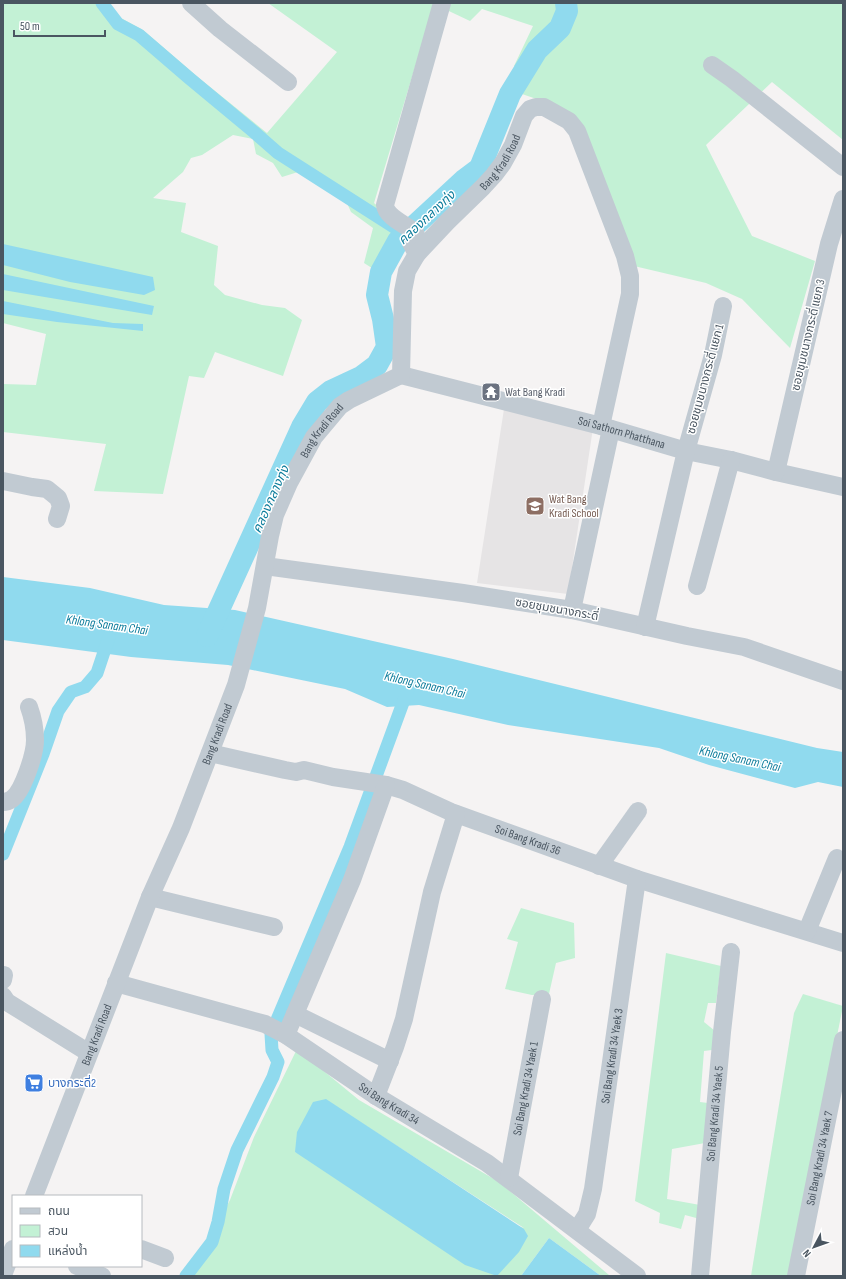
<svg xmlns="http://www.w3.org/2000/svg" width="846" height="1279" viewBox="0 0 846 1279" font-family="'Sofia Sans Condensed','Noto Sans Thai',sans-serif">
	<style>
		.education { fill: #e6e4e5 }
		.green { fill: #c3f1d5; fill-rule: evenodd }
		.water { fill: #90daee }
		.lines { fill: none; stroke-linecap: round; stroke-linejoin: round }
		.canal { stroke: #90daee; stroke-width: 13 }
		.river { stroke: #90daee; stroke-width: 22 }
		.minor { stroke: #c1cad2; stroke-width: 18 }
		.labels { text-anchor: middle; stroke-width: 3; stroke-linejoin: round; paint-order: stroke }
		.street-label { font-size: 12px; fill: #4a5661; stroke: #fff }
		.worship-label { font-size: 12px; fill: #5b616d; stroke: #fff; text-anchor: start }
		.education-label { font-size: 12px; fill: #785e54; stroke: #fff; text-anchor: start }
		.shop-label { font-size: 12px; fill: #366cbe; stroke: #fff; text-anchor: start }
		.water-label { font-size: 13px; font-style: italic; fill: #0c7c9b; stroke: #fff }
	</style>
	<rect width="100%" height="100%" fill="#f5f3f3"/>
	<!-- education -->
	<path class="education" d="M 504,409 L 593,428 L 568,594 L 477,583 Z"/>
	<!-- green -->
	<g class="green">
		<path d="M 3,3 L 107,3 L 121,18 L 143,30 L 199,78 L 267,133 L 337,52 L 268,3 L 843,3 L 843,140 L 772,82 L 706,145 L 752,236 L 815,261 L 790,348 L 742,299 L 706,283 L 634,266 L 557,106 L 522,94 L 527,76 L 514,66 L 533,26 L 482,9 L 470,21 L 434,4 L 374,203 L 403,228 L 392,238 L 375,270 L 364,263 L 373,228 L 351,212 L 346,201 L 313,179 L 298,172 L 282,177 L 273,163 L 256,154 L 253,139 L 233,135 L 202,155 L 191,158 L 183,172 L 153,198 L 186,203 L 181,232 L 218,246 L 214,285 L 225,295 L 262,305 L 285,308 L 302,320 L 283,376 L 215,352 L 204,378 L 189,376 L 163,494 L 94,491 L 106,444 L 3,432 L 3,384 L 36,385 L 46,334 L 3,323 Z"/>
		<path d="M 521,908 L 574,923 L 575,958 L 556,963 L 549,994 L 532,995 L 505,989 L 518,942 L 507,939 Z"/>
		<path d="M 666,953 L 721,966 L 716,1003 L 708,1003 L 704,1022 L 715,1031 L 712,1050 L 704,1051 L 700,1102 L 708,1103 L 705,1143 L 672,1149 L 667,1199 L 700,1205 L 700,1219 L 685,1215 L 681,1229 L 659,1223 L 660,1213 L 635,1201 Z"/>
		<path d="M 803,994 L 843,1006 L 789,1276 L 751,1276 L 794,1013 Z"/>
		<path d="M 297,1049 L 359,1100 L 499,1182 L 609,1275 L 601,1276 L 549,1238 L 521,1276 L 190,1276 L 230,1200 L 254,1137 ZM 360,1122 L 524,1228 L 295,1152 Z"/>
	</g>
	<!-- water -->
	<g class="water">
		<path d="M 3,244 L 153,277 L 155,290 L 144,295 L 70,282 L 3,265 Z"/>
		<path d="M 3,274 L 154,306 L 152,315 L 3,290 Z"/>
		<path d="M 3,301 L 113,323 L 143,324 L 143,331 L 57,322 L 3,314 Z"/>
		<path d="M 3,577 L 90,588 L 164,605 L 235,610 L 453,659 L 817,748 L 843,752 L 843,787 L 818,782 L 795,788 L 709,765 L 659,748 L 508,725 L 419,705 L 387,707 L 345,689 L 228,665 L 131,657 L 3,640 Z"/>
		<path d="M 326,1099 L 524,1229 L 528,1236 L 519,1252 L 497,1276 L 465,1265 L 295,1152 L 297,1132 L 313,1102 Z"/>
		<path d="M 549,1238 L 601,1276 L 521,1276 Z"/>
	</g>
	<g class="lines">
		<!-- canal -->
		<g class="canal">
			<path d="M 102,3 L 118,24 L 139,35 L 189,78 L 254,132 L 278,153 L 397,229"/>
			<path d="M 3,854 L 43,754 L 58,711 L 71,692 L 85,687 L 97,673 L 109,637"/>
			<path d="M 186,1276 L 212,1242 L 218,1222 L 224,1189 L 237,1150 L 273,1077 L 278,1062 L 272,1050 L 271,1034 L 350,847 L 408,689"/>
		</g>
		<!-- river -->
		<path class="river" d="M 207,636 L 302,427 L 317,402 L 331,391 L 361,377 L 377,365 L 387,347 L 383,319 L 377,295 L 381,272 L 398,241 L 464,180 L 480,168 L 510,94 L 537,50 L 560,28 L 567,11 L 566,3"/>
		<!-- minor -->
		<g class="minor">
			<path d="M 191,3 L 220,29 L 288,82"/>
			<path d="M 712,65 L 732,79 L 843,167"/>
			<path d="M 417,254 L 411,243 L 416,235 L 415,232 C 406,225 386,217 385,205 L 442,3"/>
			<path id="s1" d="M 401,375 L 601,426 L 686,451 L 731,460 L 776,472 L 843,487"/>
			<path d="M 776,472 L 829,244 L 843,199"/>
			<path d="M 3,481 L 32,487 L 47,489 L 58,498 L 61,506 L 57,519"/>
			<path d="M 265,566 L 463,593 L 572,610 L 687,636 L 744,647 L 843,681"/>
			<path d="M 697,586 L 731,460"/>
			<path d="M 572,610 L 611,429"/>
			<path d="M 645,627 L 686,451 L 713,355 L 723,306"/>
			<path id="s2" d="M 210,753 L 285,770 L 296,772 L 304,770 L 333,777 L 386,785 L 403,790 L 451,812 L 637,879 L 843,943"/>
			<path d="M 3,802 C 6,802 9,801 12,799 C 23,791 35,754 35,740 C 35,728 33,718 29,707"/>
			<path d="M 599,866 L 638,811"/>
			<path d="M 150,897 L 274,927"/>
			<path d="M 807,931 L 837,858"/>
			<path d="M 3,980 L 4,975"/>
			<path id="s3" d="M 116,983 L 265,1024 L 286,1035 L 376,1096 L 487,1163 L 637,1276"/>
			<path d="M 3,996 L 7,1002 L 89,1053"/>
			<path d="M 295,1014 L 390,1061"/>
			<path d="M 286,1035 L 352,880 L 386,785"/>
			<path d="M 376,1096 L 395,1047 L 404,1019 L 432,892 L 456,814"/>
			<path id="s4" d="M 509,1178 L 542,999"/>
			<path id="s5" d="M 34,1196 L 150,897 L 181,828 L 236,685 L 257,608 L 270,536 L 275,515 L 289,483 L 314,437 L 340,406 L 349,400 L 401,375 L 403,291 L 407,271 L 417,254 L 447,222 L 483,187 L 494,175 L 503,163 L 513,145 L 524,116 L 530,109 L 536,107 L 544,107 L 569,121 L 577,131 L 625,256 L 630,276 L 630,294 L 601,426"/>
			<path id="s6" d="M 577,1230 L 587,1214 L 593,1189 L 637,879"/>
			<path d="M 141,1249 L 165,1258"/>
			<path d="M 77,1266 L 102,1276"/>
			<path d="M 3,1275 L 13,1249"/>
			<path id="s7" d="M 700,1276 L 722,1032 L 731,952"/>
			<path id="s8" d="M 796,1276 L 843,1040"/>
		</g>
	</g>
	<!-- icons -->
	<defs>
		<symbol id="temple-square" viewBox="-11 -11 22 22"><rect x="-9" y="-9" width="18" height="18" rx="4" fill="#6b7280" stroke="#fff"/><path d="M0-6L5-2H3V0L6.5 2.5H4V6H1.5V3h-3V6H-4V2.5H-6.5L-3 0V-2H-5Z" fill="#fff"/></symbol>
		<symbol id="school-square" viewBox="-11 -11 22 22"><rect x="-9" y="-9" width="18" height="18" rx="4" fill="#8d6e63" stroke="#fff"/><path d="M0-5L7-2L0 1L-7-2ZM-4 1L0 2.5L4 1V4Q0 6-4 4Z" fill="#fff"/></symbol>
		<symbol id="supermarket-square" viewBox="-11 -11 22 22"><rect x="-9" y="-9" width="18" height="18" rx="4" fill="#3f7fe0" stroke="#fff"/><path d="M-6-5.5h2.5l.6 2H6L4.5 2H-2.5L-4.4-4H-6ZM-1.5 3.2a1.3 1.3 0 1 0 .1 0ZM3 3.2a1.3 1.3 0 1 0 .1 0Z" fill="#fff"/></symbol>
	</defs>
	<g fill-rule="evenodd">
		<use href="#temple-square" x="480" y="381" width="22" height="22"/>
		<use href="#school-square" x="524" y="495" width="22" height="22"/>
		<use href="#supermarket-square" x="23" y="1072" width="22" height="22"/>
	</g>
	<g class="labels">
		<!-- street labels -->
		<g class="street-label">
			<text dy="4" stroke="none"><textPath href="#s5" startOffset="1169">Bang Kradi Road</textPath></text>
			<text transform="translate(808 335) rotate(-77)" y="4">ซอยชุมชนางกระดี่ แยก 3</text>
			<text transform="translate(705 379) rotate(-75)" y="4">ซอยชุมชนางกระดี่ แยก 1</text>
			<text dy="4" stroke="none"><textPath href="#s5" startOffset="821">Bang Kradi Road</textPath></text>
			<text dy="4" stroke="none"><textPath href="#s1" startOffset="228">Soi Sathorn Phatthana</textPath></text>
			<text transform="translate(557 609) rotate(10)" y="4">ซอยชุมชนางกระดี่</text>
			<text dy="4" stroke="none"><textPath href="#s5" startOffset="497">Bang Kradi Road</textPath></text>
			<text dy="4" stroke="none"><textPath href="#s2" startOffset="332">Soi Bang Kradi 36</textPath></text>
			<text dy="4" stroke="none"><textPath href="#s5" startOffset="173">Bang Kradi Road</textPath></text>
			<text dy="4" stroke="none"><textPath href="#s6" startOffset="179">Soi Bang Kradi 34 Yaek 3</textPath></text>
			<text dy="4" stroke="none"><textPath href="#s4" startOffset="91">Soi Bang Kradi 34 Yaek 1</textPath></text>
			<text dy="4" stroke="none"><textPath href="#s3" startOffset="302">Soi Bang Kradi 34</textPath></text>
			<text dy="4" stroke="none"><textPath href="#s7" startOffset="163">Soi Bang Kradi 34 Yaek 5</textPath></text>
			<text dy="4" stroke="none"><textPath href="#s8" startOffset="120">Soi Bang Kradi 34 Yaek 7</textPath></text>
		</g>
		<!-- worship labels -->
		<g class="worship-label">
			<text x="505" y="396">Wat Bang Kradi</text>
		</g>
		<!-- education labels -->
		<g class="education-label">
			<text x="549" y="503">Wat Bang<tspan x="549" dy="14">Kradi School</tspan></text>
		</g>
		<!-- shop labels -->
		<g class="shop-label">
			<text x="48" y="1087">บางกระดี่2</text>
		</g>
		<!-- water labels -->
		<g class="water-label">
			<text transform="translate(426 217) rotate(-43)" y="5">คลองกลางทุ่ง</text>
			<text transform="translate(270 499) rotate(-66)" y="5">คลองกลางทุ่ง</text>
			<text transform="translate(107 624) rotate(8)" y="5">Khlong Sanam Chai</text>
			<text transform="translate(425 684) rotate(13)" y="5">Khlong Sanam Chai</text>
			<text transform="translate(740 758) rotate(12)" y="5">Khlong Sanam Chai</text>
		</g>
	</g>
	<!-- border -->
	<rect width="846" height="1279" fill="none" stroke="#4a5661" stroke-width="8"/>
	<!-- legend -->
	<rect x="12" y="1195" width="130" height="72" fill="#ffffff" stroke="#b7bbc0"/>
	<rect x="20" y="1208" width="20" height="6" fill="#c1cad2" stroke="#b7bbc0"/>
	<text x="48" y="1215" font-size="12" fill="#4a5661">ถนน</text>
	<rect x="20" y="1225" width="20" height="12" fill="#c3f1d5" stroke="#b7bbc0"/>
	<text x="48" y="1235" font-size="12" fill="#4a5661">สวน</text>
	<rect x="20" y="1245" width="20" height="12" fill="#90daee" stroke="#b7bbc0"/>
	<text x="48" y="1255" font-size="12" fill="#4a5661">แหล่งน้ำ</text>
	<!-- north arrow -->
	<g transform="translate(814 1247) rotate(229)" stroke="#ffffff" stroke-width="3" paint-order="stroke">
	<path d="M0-3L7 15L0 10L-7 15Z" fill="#4a5661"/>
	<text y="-6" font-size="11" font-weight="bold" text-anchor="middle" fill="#4a5661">N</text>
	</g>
	<!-- scale -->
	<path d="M14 30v6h91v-6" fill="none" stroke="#4a5661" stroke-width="2"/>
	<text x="20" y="30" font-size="12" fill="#4a5661" stroke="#ffffff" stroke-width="3" paint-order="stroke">50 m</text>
</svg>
